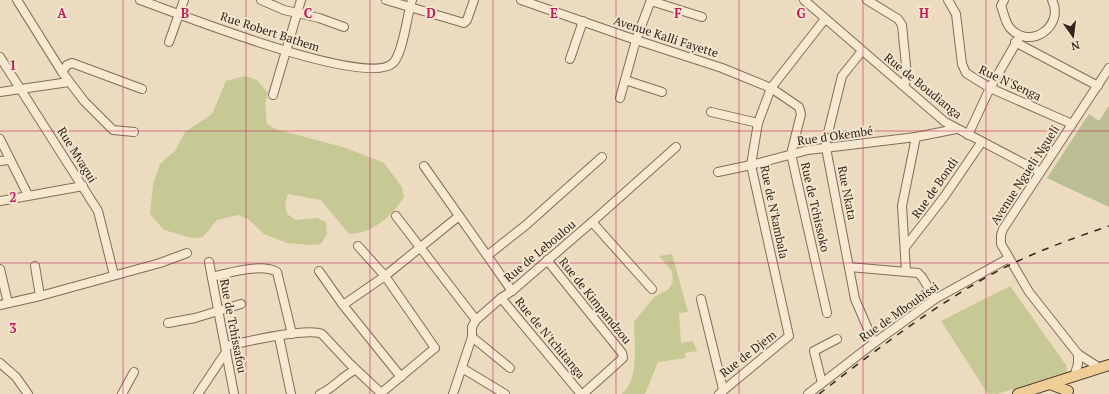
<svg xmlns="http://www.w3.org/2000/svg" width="1109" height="394" viewBox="0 0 1109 394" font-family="'PT Serif',serif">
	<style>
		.green { fill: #c6c993 }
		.cemetery { fill: #bbbd92 }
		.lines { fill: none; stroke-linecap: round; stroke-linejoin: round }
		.minor-casing { stroke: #836c58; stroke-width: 10 }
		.major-casing { stroke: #513b2c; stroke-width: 12 }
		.minor { stroke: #f7e9d1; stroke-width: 8 }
		.major { stroke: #efcd96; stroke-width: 10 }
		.rail { stroke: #33251c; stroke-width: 1.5; stroke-dasharray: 7 7; stroke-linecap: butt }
		.grid { fill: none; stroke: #c2185b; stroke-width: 1; stroke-opacity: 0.55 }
		.labels { text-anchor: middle; stroke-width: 4; stroke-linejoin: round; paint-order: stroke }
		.street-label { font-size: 12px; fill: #33251c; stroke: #f3e6ce }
		.grid-label { font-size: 13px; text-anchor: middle; font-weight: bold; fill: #c2185b; stroke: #f3e6ce; stroke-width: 4; stroke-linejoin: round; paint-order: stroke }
	</style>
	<rect width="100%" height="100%" fill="#ecdbbe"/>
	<!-- green -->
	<g class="green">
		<path d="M 245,76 L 257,80 L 268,93 L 265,103 L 267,124 L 275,129 L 346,148 L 384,163 L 402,187 L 404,197 C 392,216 372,234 349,234 L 321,200 L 288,194 L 285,204 L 287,214 L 296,220 L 317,218 L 326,222 L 327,234 L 321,244 L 310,245 L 287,243 L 264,234 L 248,219 L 238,215 L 217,220 L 203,237 L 192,238 L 164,230 L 150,214 L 153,184 L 160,164 L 175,151 L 185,132 L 212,114 L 226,81 Z"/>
		<path d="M 672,254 L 688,312 L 679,313 L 681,343 L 693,341 L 697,351 L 685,353 L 686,358 L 658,362 L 645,394 L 622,394 C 640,379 634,344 634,322 L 654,297 L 669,289 L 673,282 L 672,271 L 659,256 Z"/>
		<path d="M 1010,286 L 1066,365 L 1067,372 L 997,394 L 988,394 L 941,321 Z"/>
	</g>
	<!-- cemetery -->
	<path class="cemetery" d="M 1109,106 L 1109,207 L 1047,178 L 1089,114 L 1099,121 Z"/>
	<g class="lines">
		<defs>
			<g id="minor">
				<path d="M 17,0 L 62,72 L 84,101 L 113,130 L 134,132"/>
				<path d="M 140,0 C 177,13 367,89 393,63 C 403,54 407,15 412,0"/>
				<path d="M 261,0 L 284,10 L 319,18 L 344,27"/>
				<path d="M 386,0 L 464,23 L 467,20 L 474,0"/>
				<path d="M 521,0 L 636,40 L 722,68 L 771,88 L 799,107 L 801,114 L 791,154 L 827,313"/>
				<path d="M 804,0 L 945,122 L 1040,172"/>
				<path d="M 867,0 L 898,19 L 902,25 L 907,76 L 904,86"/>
				<path d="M 948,0 L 956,14 L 962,64 L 966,73 L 990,88 L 1072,124"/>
				<path d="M 1004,0 L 1001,6 C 1004,13 1005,22 1010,28 C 1030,51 1065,26 1052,0"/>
				<path d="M 651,1 L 702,17"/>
				<path d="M 169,42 L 184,0"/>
				<path d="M 1015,42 L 1098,86"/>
				<path d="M 862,51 L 842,76 L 826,141 L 826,148 L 855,299 L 874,343"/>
				<path d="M 0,57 L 98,211 L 114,275"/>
				<path d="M 570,59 L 583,21"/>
				<path d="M 62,72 L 67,65 L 72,63 L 142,89"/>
				<path d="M 625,80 L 662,92"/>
				<path d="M 0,92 L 69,82"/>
				<path d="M 273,95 L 301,0"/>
				<path d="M 620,98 L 636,40 L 651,0"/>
				<path d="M 711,112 L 758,123"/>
				<path d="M 968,135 L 990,88 L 1020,36"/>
				<path d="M 0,139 L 28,195"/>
				<path d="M 0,161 L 10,160"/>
				<path d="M 424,166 L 512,291"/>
				<path d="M 718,172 L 751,165 L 808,150 L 916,137 L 956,129"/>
				<path d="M 0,201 L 83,186"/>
				<path d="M 396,216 L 476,320"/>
				<path d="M 592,222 L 652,289"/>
				<path d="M 358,246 L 385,276 L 435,348 L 381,393"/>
				<path d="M 906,246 L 944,197 L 981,143"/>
				<path d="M 488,255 L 526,225 L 602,157"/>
				<path d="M 547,260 L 622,353 L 623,358 L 583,394"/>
				<path d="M 209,262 L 234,394"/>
				<path d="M 35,266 L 40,296"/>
				<path d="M 849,267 L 918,273 L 922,277 L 935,299"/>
				<path d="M 0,269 L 8,303"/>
				<path d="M 319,271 L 343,305 L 401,377"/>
				<path d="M 906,271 L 902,206 L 916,137"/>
				<path d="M 212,277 C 228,273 261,263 277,272 L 292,334"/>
				<path d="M 501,298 L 581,394"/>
				<path d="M 701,299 L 723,389"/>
				<path d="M 0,305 L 40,296 L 160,263 L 187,253"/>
				<path d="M 343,305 L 385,276 L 459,216"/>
				<path d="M 168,323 L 195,318 L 241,304"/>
				<path d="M 279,337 L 291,394"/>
				<path d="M 472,337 L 510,368"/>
				<path d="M 226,346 C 245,342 307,327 322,334 L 349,363 L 382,394"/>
				<path d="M 0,363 L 16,377 L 28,394"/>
				<path d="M 462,368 L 505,394"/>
				<path d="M 1100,368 L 1078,354 L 1029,292 L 1001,244 L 1001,235 L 1003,229 L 1109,68"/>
				<path d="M 1074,377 L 1078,364 L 1078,354"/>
				<path d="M 822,383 L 814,351 L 837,339"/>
				<path d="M 122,394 L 134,372"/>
				<path d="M 198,394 L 226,352"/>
				<path d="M 320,394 C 335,387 341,377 355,370"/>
				<path d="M 453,394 L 472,337 L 472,327 L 476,320 L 501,298 L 512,291 L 592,222 L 676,147"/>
				<path d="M 719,394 L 789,336 L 751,165 L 758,123 L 771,88 L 825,19"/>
				<path d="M 808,394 L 874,343 L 935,299 L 1009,258"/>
			</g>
			<g id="major">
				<path d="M 1050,384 L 1068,391"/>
				<path d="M 1018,394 L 1109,365"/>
			</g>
		</defs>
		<!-- minor casing -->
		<use href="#minor" class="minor-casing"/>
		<!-- major casing -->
		<use href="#major" class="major-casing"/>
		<!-- minor -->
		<use href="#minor" class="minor"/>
		<!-- major -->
		<use href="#major" class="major"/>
		<!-- rail -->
		<path class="rail" d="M 819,394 C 868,356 919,317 973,285 C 1015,259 1062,242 1109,226"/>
	</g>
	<!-- grid -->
	<path class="grid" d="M 123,0 L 123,394M 246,0 L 246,394M 370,0 L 370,394M 493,0 L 493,394M 616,0 L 616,394M 739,0 L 739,394M 863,0 L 863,394M 986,0 L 986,394M 0,131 L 1109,131M 0,263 L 1109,263"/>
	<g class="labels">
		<!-- street labels -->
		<g class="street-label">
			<text transform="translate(270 32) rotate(18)" y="4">Rue Robert Bathem</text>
			<text transform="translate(666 37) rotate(18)" y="4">Avenue Kalli Fayette</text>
			<text transform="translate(1010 83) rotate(25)" y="4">Rue N'Senga</text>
			<text transform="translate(923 86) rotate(39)" y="4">Rue de Boudianga</text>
			<text transform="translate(835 136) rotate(-8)" y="4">Rue d'Okembé</text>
			<text transform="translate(77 155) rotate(58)" y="4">Rue Mvagui</text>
			<text transform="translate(1025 175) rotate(-57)" y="4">Avenue Ngueli Ngueli</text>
			<text transform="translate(935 188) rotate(-55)" y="4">Rue de Bondi</text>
			<text transform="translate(847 193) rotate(79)" y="4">Rue Nkata</text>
			<text transform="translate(815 207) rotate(77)" y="4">Rue de Tchissoko</text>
			<text transform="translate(774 212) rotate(78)" y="4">Rue de N'kambala</text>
			<text transform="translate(540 251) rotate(-40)" y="4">Rue de Leboulou</text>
			<text transform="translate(595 301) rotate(51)" y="4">Rue de Kimpandzou</text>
			<text transform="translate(899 312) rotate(-35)" y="4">Rue de Mboubissi</text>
			<text transform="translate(233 326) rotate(79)" y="4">Rue de Tchissafou</text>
			<text transform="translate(550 338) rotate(50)" y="4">Rue de N'tchitanga</text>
			<text transform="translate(748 354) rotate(-38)" y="4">Rue de Djem</text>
		</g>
	</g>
	<g class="grid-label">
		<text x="62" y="18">A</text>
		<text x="185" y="18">B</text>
		<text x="308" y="18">C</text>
		<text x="431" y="18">D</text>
		<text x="554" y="18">E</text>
		<text x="678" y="18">F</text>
		<text x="801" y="18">G</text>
		<text x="924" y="18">H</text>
		<text x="13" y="70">1</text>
		<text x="13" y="202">2</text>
		<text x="13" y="333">3</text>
	</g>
	<!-- north arrow -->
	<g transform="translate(1073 36) rotate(166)" stroke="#f3e6ce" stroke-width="3" paint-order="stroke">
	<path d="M0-3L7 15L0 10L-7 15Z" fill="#33251c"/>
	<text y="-6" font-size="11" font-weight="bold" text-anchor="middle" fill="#33251c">N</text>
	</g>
</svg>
